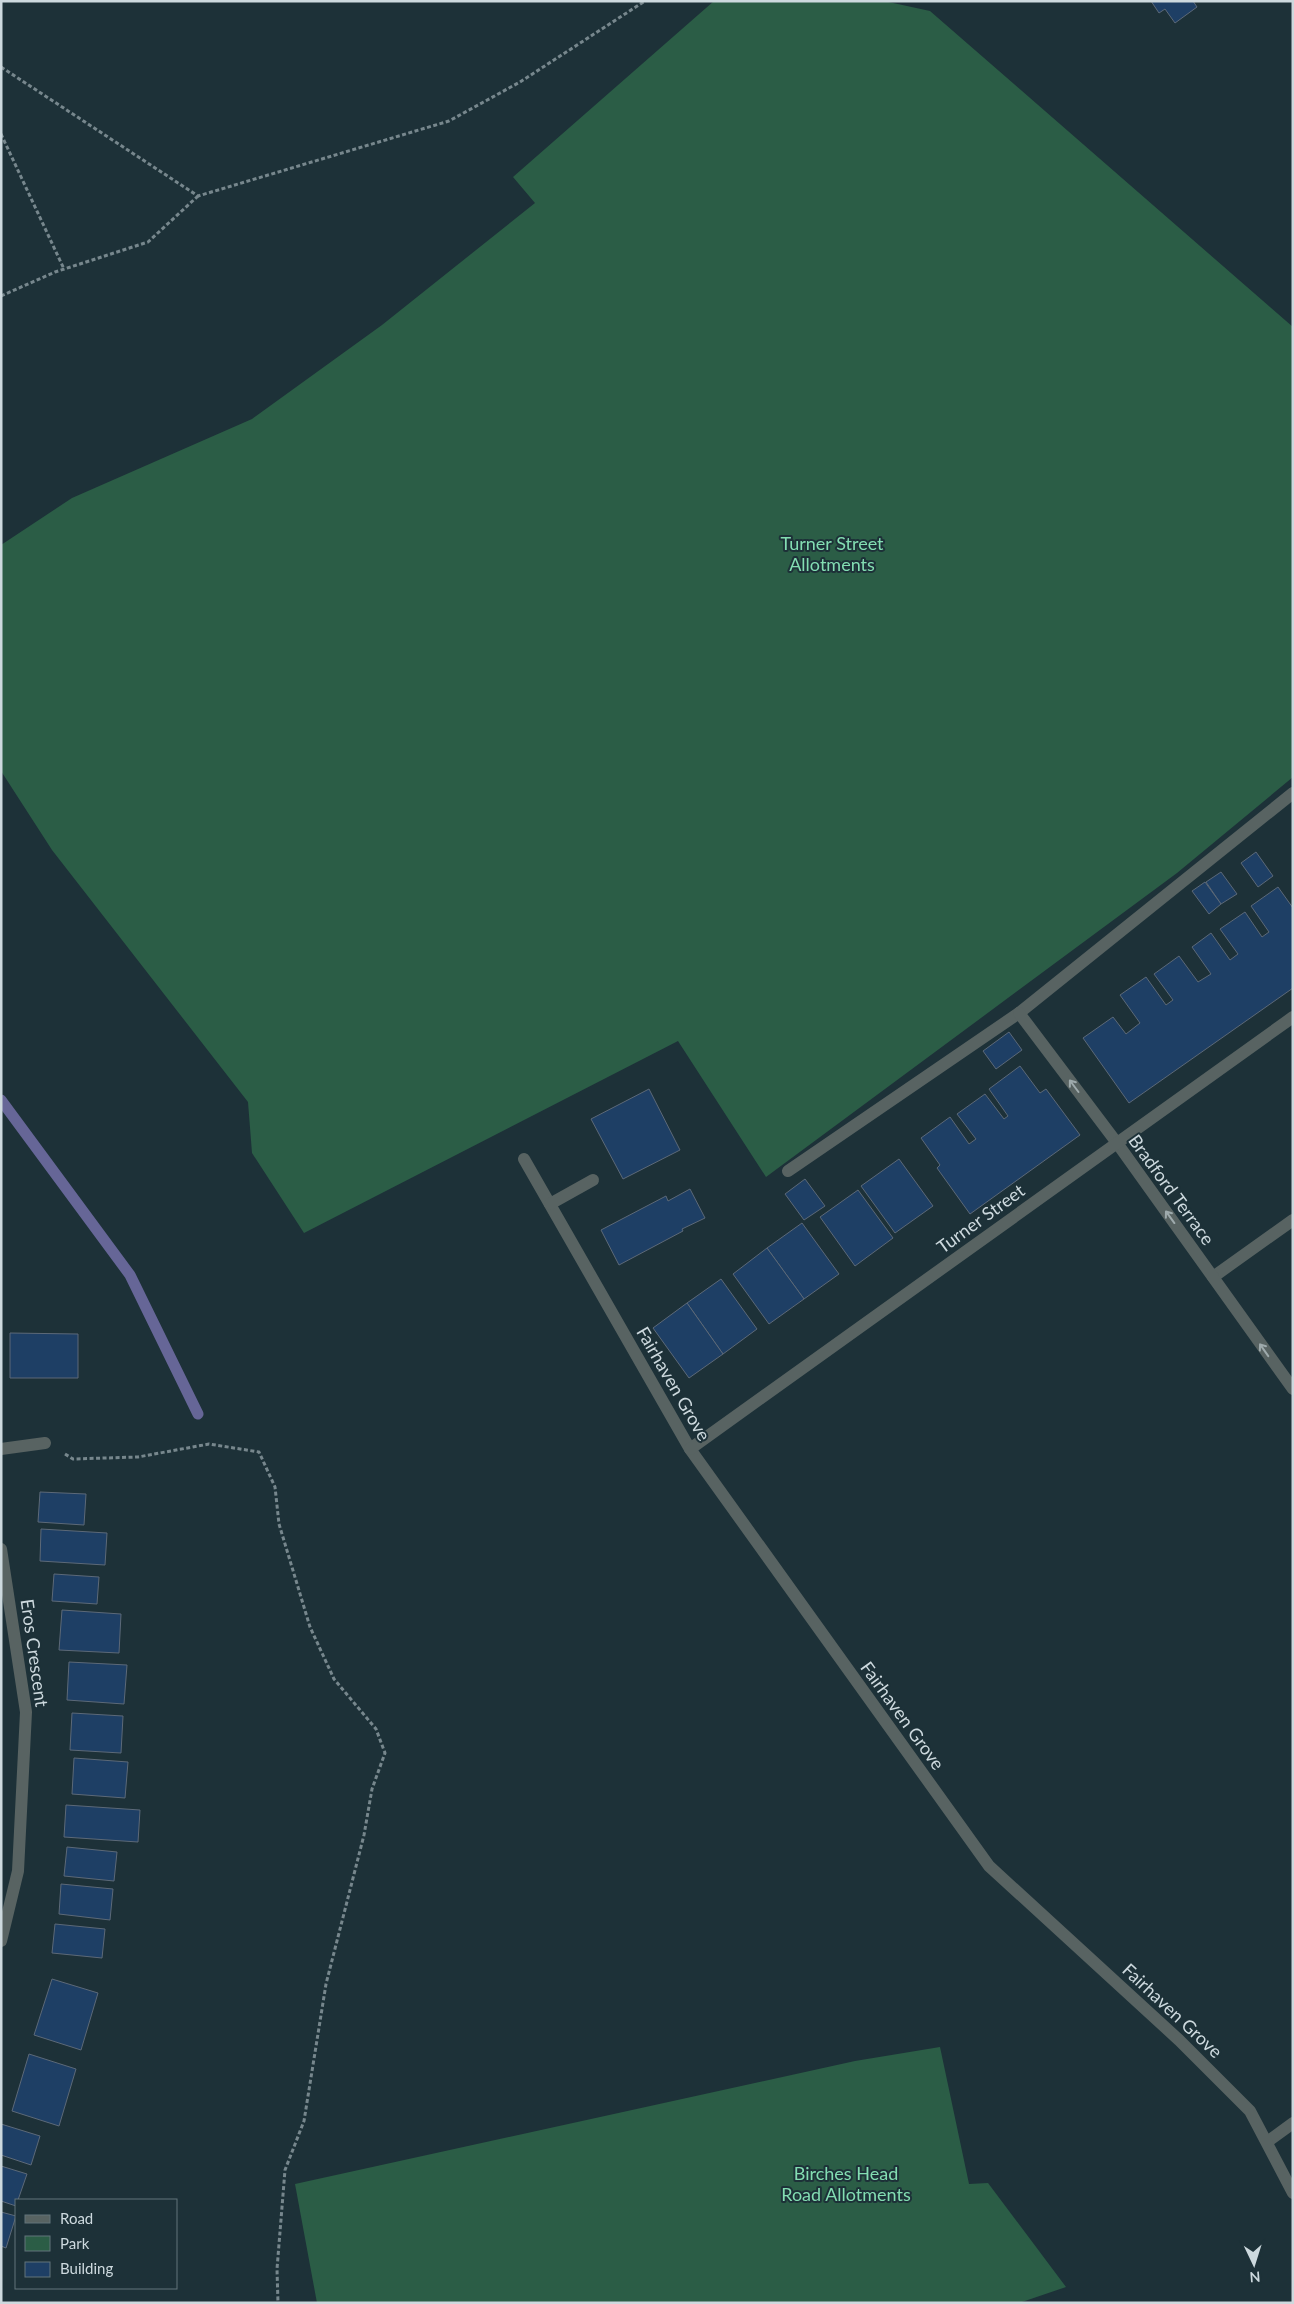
<svg xmlns="http://www.w3.org/2000/svg" width="1294" height="2304" viewBox="0 0 1294 2304" font-family="Lato,sans-serif">
	<style>
		.green { fill: #2b5d46 }
		.lines { fill: none; stroke-linecap: round; stroke-linejoin: round }
		.stream { stroke: #666697; stroke-width: 11 }
		.building { fill: #1e3f65; stroke: #5c6978 }
		.path { stroke: #77878d; stroke-width: 3; stroke-dasharray: 4 2.5; stroke-linecap: butt }
		.lane { stroke: #586362; stroke-width: 12 }
		.street { stroke: #586362; stroke-width: 12 }
		.oneway { stroke: #9eaaac }
		.labels { text-anchor: middle; stroke-width: 4; stroke-linejoin: round; paint-order: stroke }
		.park-label { font-size: 18px; fill: #83ddb2; stroke: #1d3138 }
		.street-label { font-size: 18px; fill: #cdd9de; stroke: #1d3138 }
	</style>
	<rect width="100%" height="100%" fill="#1d3138"/>
	<!-- green -->
	<g class="green">
		<path d="M 714,1 L 884,1 L 930,11 L 1293,327 L 1293,777 L 1177,873 L 766,1177 L 678,1041 L 304,1233 L 252,1153 L 248,1102 L 52,850 L 1,771 L 1,545 L 72,498 L 252,419 L 382,325 L 535,203 L 513,177 Z"/>
		<path d="M 940,2047 L 969,2184 L 988,2183 L 1066,2287 L 1019,2303 L 317,2303 L 295,2184 L 855,2061 Z"/>
	</g>
	<g class="lines">
		<!-- stream -->
		<path class="stream" d="M 1,1100 L 130,1275 L 198,1414"/>
	</g>
	<!-- building -->
	<g class="building">
		<path d="M 1151,1 L 1193,1 L 1197,7 L 1175,23 L 1165,9 L 1159,13 Z"/>
		<path d="M 1256,852 L 1273,876 L 1258,887 L 1241,863 Z"/>
		<path d="M 1221,872 L 1237,894 L 1221,904 L 1206,882 Z"/>
		<path d="M 1205,882 L 1221,904 L 1209,914 L 1192,891 Z"/>
		<path d="M 1278,887 L 1293,908 L 1293,988 L 1129,1103 L 1083,1038 L 1113,1017 L 1126,1034 L 1140,1023 L 1120,995 L 1146,977 L 1166,1005 L 1173,1000 L 1154,974 L 1179,956 L 1198,982 L 1211,974 L 1192,947 L 1211,933 L 1230,960 L 1238,954 L 1220,929 L 1245,912 L 1262,937 L 1269,932 L 1251,906 Z"/>
		<path d="M 1009,1032 L 1022,1050 L 996,1069 L 983,1051 Z"/>
		<path d="M 1020,1066 L 1040,1093 L 1046,1089 L 1080,1135 L 970,1214 L 937,1168 L 940,1165 L 921,1138 L 950,1117 L 969,1144 L 976,1139 L 957,1114 L 985,1094 L 1004,1119 L 1008,1116 L 989,1089 Z"/>
		<path d="M 649,1089 L 680,1150 L 623,1179 L 591,1119 Z"/>
		<path d="M 899,1159 L 933,1206 L 895,1233 L 861,1186 Z"/>
		<path d="M 805,1179 L 825,1206 L 804,1220 L 785,1194 Z"/>
		<path d="M 690,1189 L 705,1218 L 682,1229 L 683,1231 L 619,1265 L 601,1230 L 666,1196 L 668,1201 Z"/>
		<path d="M 858,1190 L 893,1238 L 855,1266 L 820,1217 Z"/>
		<path d="M 802,1223 L 839,1274 L 804,1299 L 767,1248 Z"/>
		<path d="M 767,1248 L 804,1299 L 769,1324 L 733,1274 Z"/>
		<path d="M 721,1279 L 757,1329 L 723,1354 L 687,1303 Z"/>
		<path d="M 687,1303 L 723,1354 L 689,1378 L 653,1328 Z"/>
		<path d="M 10,1333 L 78,1334 L 78,1378 L 10,1378 Z"/>
		<path d="M 40,1492 L 86,1494 L 84,1525 L 38,1522 Z"/>
		<path d="M 41,1529 L 107,1533 L 105,1565 L 40,1561 Z"/>
		<path d="M 54,1574 L 99,1577 L 97,1604 L 52,1601 Z"/>
		<path d="M 62,1610 L 121,1614 L 119,1653 L 59,1650 Z"/>
		<path d="M 69,1662 L 127,1665 L 124,1704 L 67,1700 Z"/>
		<path d="M 72,1713 L 123,1716 L 121,1753 L 70,1750 Z"/>
		<path d="M 74,1758 L 128,1762 L 125,1798 L 72,1794 Z"/>
		<path d="M 66,1805 L 140,1810 L 138,1842 L 64,1837 Z"/>
		<path d="M 67,1847 L 117,1852 L 114,1881 L 64,1876 Z"/>
		<path d="M 61,1884 L 113,1889 L 110,1920 L 59,1914 Z"/>
		<path d="M 55,1924 L 105,1929 L 102,1958 L 52,1953 Z"/>
		<path d="M 52,1979 L 98,1993 L 81,2050 L 34,2035 Z"/>
		<path d="M 29,2054 L 76,2069 L 59,2126 L 12,2111 Z"/>
		<path d="M 1,2124 L 40,2136 L 31,2165 L 1,2155 Z"/>
		<path d="M 1,2166 L 27,2174 L 18,2200 L 16,2200 L 16,2206 L 1,2201 Z"/>
		<path d="M 1,2212 L 16,2216 L 6,2248 L 1,2246 Z"/>
	</g>
	<g class="lines">
		<!-- path -->
		<g class="path">
			<path d="M 1,67 L 198,196 L 449,121 L 520,82 L 645,1"/>
			<path d="M 1,134 L 64,269"/>
			<path d="M 1,296 L 55,272 L 148,242 L 198,196"/>
			<path d="M 65,1454 L 73,1459 L 138,1457 L 209,1444 L 259,1452 L 275,1487 L 279,1524 L 310,1627 L 334,1679 L 376,1729 L 385,1753 L 372,1789 L 364,1835 L 326,1984 L 304,2121 L 285,2170 L 277,2269 L 278,2303"/>
		</g>
		<!-- lane -->
		<g class="lane">
			<path d="M 788,1171 L 1019,1013 L 1293,793"/>
			<path d="M 1213,1277 L 1293,1220"/>
			<path d="M 1267,2142 L 1293,2123"/>
		</g>
		<!-- street -->
		<g class="street">
			<path d="M 1019,1013 L 1117,1143 L 1293,1389"/>
			<path d="M 524,1159 L 690,1449 L 989,1866 L 1179,2040 L 1250,2111 L 1293,2193"/>
			<path d="M 550,1204 L 593,1180"/>
			<path d="M 1,1449 L 45,1443"/>
			<path d="M 690,1449 L 1293,1017"/>
			<path d="M 1,1549 L 26,1712 L 18,1871 L 1,1941"/>
		</g>
	</g>
	<!-- one-way arrows -->
	<defs><path id="oneway-shaft" d="M-6 0H5M1.5-3L5.5 0L1.5 3" fill="none" stroke-width="1.6" stroke-linecap="round" stroke-linejoin="round" transform="scale(1.25)"/></defs>
	<g class="oneway">
		<use href="#oneway-shaft" transform="translate(1074 1086) rotate(-127)"/>
		<use href="#oneway-shaft" transform="translate(1170 1217) rotate(-126)"/>
		<use href="#oneway-shaft" transform="translate(1264 1350) rotate(-125)"/>
	</g>
	<g class="labels">
		<!-- park labels -->
		<g class="park-label">
			<text x="832" y="550">Turner Street<tspan x="832" dy="21">Allotments</tspan></text>
			<text x="846" y="2180">Birches Head<tspan x="846" dy="21">Road Allotments</tspan></text>
		</g>
		<!-- street labels -->
		<g class="street-label">
			<text transform="translate(1171 1190) rotate(54)" y="6">Bradford Terrace</text>
			<text transform="translate(981 1219) rotate(-36)" y="6">Turner Street</text>
			<text transform="translate(673 1384) rotate(60)" y="6">Fairhaven Grove</text>
			<text transform="translate(34 1653) rotate(82)" y="6">Eros Crescent</text>
			<text transform="translate(902 1716) rotate(54)" y="6">Fairhaven Grove</text>
			<text transform="translate(1172 2011) rotate(43)" y="6">Fairhaven Grove</text>
		</g>
	</g>
	<!-- border -->
	<rect width="1294" height="2304" fill="none" stroke="#cdd9de" stroke-width="5"/>
	<!-- legend -->
	<rect x="15" y="2199" width="162" height="90" fill="#1d3138" stroke="#63747a"/>
	<rect x="25" y="2215" width="25" height="8" fill="#586362" stroke="#63747a"/>
	<text x="60" y="2224" font-size="15" fill="#cdd9de">Road</text>
	<rect x="25" y="2236" width="25" height="15" fill="#2b5d46" stroke="#63747a"/>
	<text x="60" y="2249" font-size="15" fill="#cdd9de">Park</text>
	<rect x="25" y="2262" width="25" height="15" fill="#1e3f65" stroke="#63747a"/>
	<text x="60" y="2274" font-size="15" fill="#cdd9de">Building</text>
	<!-- north arrow -->
	<g transform="translate(1254 2264) rotate(176)" stroke="#1d3138" stroke-width="4" paint-order="stroke">
	<path d="M0-4L9 19L0 12L-9 19Z" fill="#cdd9de"/>
	<text y="-8" font-size="14" font-weight="bold" text-anchor="middle" fill="#cdd9de">N</text>
	</g>
</svg>
